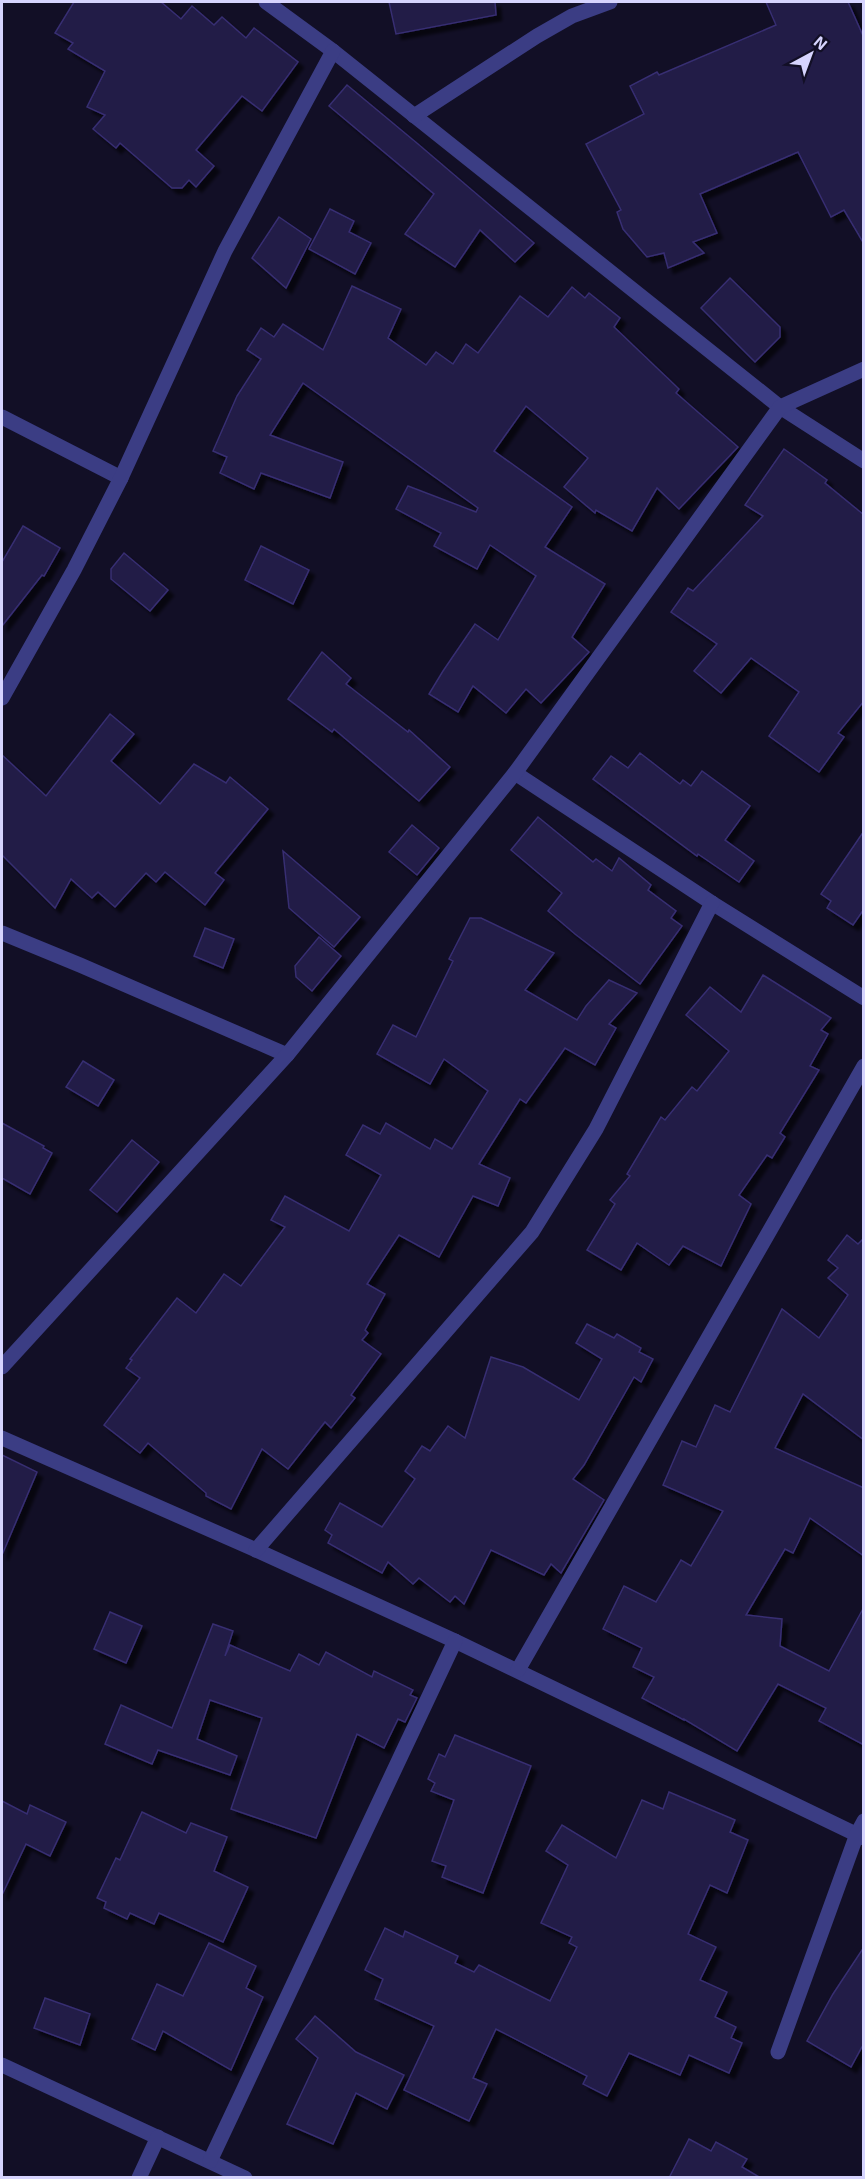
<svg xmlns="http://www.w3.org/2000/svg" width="865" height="2179" viewBox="0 0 865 2179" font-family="'Exo 2',sans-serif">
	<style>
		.building { fill: #211c46; stroke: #372e72; stroke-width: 1.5; filter: url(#shadow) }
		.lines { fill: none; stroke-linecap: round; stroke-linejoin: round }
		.minor { stroke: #3b3d84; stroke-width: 15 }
	</style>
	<defs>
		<filter id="shadow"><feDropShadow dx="5.5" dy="5.5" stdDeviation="1.5" flood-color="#0009"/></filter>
	</defs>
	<rect width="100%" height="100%" fill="#120f26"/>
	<!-- building -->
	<g class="building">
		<path d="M 74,2 L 161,2 L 181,19 L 192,6 L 214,25 L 222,17 L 246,38 L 254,28 L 298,62 L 262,111 L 242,96 L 196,150 L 214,166 L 196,187 L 189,180 L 182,188 L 172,188 L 120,143 L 116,148 L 93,129 L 105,115 L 87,107 L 105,71 L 68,49 L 73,43 L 55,33 Z"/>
		<path d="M 389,2 L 495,2 L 496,15 L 396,34 Z"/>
		<path d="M 766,2 L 848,2 L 864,38 L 864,244 L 844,210 L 831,217 L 798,152 L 700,194 L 717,233 L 693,242 L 704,253 L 668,268 L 664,253 L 647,257 L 623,229 L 617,212 L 621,210 L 586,144 L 644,114 L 630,86 L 657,72 L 659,75 L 776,25 Z"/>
		<path d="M 347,85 L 418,144 L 534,243 L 515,262 L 480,230 L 455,267 L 405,234 L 434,194 L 329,106 Z"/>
		<path d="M 330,209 L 354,221 L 349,232 L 371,243 L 355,274 L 309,249 Z"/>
		<path d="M 279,217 L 311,239 L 286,288 L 252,258 Z"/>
		<path d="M 730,278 L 780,327 L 780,337 L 755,362 L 701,308 Z"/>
		<path d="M 352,286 L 401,309 L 388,338 L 426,365 L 436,352 L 453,364 L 466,344 L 478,353 L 520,296 L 548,317 L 572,287 L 585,298 L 589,293 L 620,318 L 614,327 L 679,389 L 676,393 L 738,447 L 679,509 L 657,488 L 632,531 L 596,510 L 595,513 L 564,487 L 588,458 L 526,406 L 494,451 L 572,507 L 545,547 L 605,584 L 572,637 L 589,652 L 541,703 L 526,689 L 506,713 L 473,686 L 458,712 L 429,694 L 443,671 L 475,624 L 498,640 L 536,576 L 490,545 L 477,569 L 434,546 L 441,533 L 396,509 L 408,486 L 476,512 L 478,508 L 303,383 L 270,435 L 343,462 L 330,498 L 261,473 L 254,489 L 220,473 L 227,457 L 213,451 L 237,396 L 261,359 L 247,350 L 261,328 L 274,337 L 283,324 L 323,350 Z"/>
		<path d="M 784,449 L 827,480 L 825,483 L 864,515 L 864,701 L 838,733 L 844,737 L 819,772 L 769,736 L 799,692 L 751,658 L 721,693 L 694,671 L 717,644 L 671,612 L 688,588 L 693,591 L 763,516 L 745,505 Z"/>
		<path d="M 23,526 L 60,548 L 44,576 L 42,575 L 2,626 L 2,562 Z"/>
		<path d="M 261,546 L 309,570 L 293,604 L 245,580 Z"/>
		<path d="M 124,553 L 168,590 L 150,611 L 111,579 L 111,569 Z"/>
		<path d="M 322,652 L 351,678 L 346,684 L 408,732 L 409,730 L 450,767 L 419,801 L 334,729 L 332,732 L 288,699 Z"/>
		<path d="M 110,714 L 134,734 L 111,761 L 160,804 L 194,764 L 226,783 L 230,777 L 268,809 L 215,873 L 224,880 L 205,905 L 165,872 L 156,882 L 146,873 L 115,907 L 98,892 L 92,898 L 71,879 L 55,908 L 2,855 L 2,755 L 46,796 Z"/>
		<path d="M 640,753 L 680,784 L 683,780 L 691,786 L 702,771 L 750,806 L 725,840 L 754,861 L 739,882 L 698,854 L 697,856 L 593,779 L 611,756 L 628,768 Z"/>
		<path d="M 538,817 L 593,862 L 596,859 L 612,871 L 619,858 L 651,885 L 648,890 L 676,911 L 671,918 L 682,926 L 640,984 L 575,934 L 548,911 L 562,893 L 511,850 Z"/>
		<path d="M 412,825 L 439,848 L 417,875 L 389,852 Z"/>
		<path d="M 864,831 L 864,909 L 853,925 L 827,908 L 831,901 L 821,894 Z"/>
		<path d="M 283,851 L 360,917 L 334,947 L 289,908 Z"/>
		<path d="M 470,918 L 481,918 L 554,953 L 525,990 L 577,1020 L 586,1006 L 609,980 L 637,993 L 609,1024 L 616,1028 L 595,1065 L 565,1048 L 526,1103 L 520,1099 L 479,1164 L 510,1178 L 498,1206 L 473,1196 L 439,1257 L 399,1235 L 367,1284 L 385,1294 L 365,1330 L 368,1333 L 362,1340 L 381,1354 L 351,1395 L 355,1398 L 331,1428 L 325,1422 L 288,1469 L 262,1449 L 231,1509 L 206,1496 L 206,1493 L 148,1443 L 140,1453 L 104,1425 L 140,1378 L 126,1368 L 132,1360 L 130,1359 L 177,1298 L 196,1313 L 224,1274 L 241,1286 L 285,1227 L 271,1220 L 285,1196 L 349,1231 L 381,1175 L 346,1155 L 363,1125 L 380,1134 L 386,1123 L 430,1149 L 435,1139 L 452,1149 L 488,1091 L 444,1059 L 430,1084 L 377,1054 L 393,1025 L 416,1037 L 453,961 L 449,959 Z"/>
		<path d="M 205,928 L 234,939 L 223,968 L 194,956 Z"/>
		<path d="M 319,937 L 341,956 L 312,991 L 296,977 L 295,966 Z"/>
		<path d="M 763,975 L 831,1018 L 821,1030 L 828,1034 L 810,1066 L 819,1070 L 780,1133 L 785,1137 L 772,1158 L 767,1155 L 739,1195 L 751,1204 L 721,1266 L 683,1246 L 669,1265 L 637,1243 L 621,1270 L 587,1250 L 615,1204 L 610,1200 L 630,1176 L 627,1174 L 661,1117 L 665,1120 L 692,1087 L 697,1091 L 729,1051 L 686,1015 L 710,987 L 741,1012 Z"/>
		<path d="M 83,1061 L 114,1080 L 98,1106 L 66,1087 Z"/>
		<path d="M 2,1123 L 44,1146 L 43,1148 L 52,1153 L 30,1194 L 2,1178 Z"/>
		<path d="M 132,1140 L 159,1162 L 117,1212 L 90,1190 Z"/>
		<path d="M 847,1235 L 858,1244 L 864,1238 L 864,1440 L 803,1394 L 775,1448 L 864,1488 L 864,1556 L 810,1518 L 793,1553 L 785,1549 L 746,1615 L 782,1619 L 780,1646 L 829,1671 L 864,1607 L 864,1745 L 819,1721 L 826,1708 L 778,1684 L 737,1751 L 684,1719 L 684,1720 L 642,1698 L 654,1677 L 633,1667 L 642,1648 L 603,1629 L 624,1586 L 656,1602 L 681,1560 L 691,1566 L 723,1511 L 663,1485 L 682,1441 L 696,1447 L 715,1405 L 730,1412 L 782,1309 L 819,1338 L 848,1295 L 828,1278 L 838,1268 L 828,1260 Z"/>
		<path d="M 587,1324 L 614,1338 L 617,1334 L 641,1348 L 639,1352 L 653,1359 L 641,1382 L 634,1377 L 584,1465 L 573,1479 L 604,1500 L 561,1573 L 551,1564 L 544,1575 L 491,1550 L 464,1604 L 455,1596 L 450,1602 L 419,1578 L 413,1584 L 388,1562 L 382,1573 L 328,1543 L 332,1535 L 325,1530 L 340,1503 L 382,1527 L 415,1479 L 405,1471 L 422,1446 L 430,1451 L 448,1426 L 465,1438 L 491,1357 L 523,1367 L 579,1400 L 602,1359 L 576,1343 Z"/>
		<path d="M 2,1455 L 37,1472 L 2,1555 Z"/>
		<path d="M 110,1612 L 142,1626 L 126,1663 L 94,1649 Z"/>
		<path d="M 213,1624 L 233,1631 L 225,1656 L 230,1645 L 290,1671 L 299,1654 L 319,1665 L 326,1652 L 372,1677 L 374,1671 L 413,1690 L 410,1695 L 417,1698 L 405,1722 L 398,1719 L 384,1748 L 357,1734 L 316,1838 L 231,1809 L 262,1718 L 210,1700 L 197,1739 L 237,1756 L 230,1775 L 158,1750 L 152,1764 L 105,1744 L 121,1705 L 172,1728 Z"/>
		<path d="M 455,1735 L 531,1766 L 483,1893 L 442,1877 L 446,1866 L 432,1861 L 454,1800 L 431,1791 L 435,1783 L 428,1779 L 439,1754 L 445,1757 Z"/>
		<path d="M 669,1792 L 735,1820 L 730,1832 L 748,1840 L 727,1893 L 710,1885 L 688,1934 L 716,1947 L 700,1980 L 727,1992 L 715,2017 L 736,2027 L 731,2038 L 742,2043 L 729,2073 L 689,2055 L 680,2075 L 629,2053 L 607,2096 L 583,2084 L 587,2076 L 496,2029 L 473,2078 L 487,2084 L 469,2121 L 404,2090 L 434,2026 L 375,1999 L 383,1979 L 365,1970 L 385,1928 L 403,1937 L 405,1931 L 458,1956 L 455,1963 L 474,1972 L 479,1965 L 550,2001 L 577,1947 L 569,1943 L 572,1937 L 541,1923 L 568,1865 L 546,1851 L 562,1825 L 616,1858 L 642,1800 L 663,1809 Z"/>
		<path d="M 2,1801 L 27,1814 L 30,1805 L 66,1822 L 50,1856 L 26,1844 L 2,1895 Z"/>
		<path d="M 142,1812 L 186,1833 L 191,1823 L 227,1837 L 214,1871 L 248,1887 L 223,1942 L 159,1913 L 154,1924 L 130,1913 L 127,1919 L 104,1908 L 106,1902 L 97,1898 L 116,1858 L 120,1860 Z"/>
		<path d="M 209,1943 L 256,1966 L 246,1988 L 263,1997 L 231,2070 L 163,2031 L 155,2050 L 132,2039 L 157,1984 L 183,1996 Z"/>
		<path d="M 864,1947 L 864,2043 L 851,2067 L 807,2041 L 833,1994 Z"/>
		<path d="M 45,1998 L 90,2014 L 80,2045 L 34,2028 Z"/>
		<path d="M 315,2016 L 356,2052 L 404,2075 L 387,2109 L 356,2093 L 333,2144 L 287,2124 L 318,2058 L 296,2039 Z"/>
		<path d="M 689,2139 L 711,2151 L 716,2142 L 747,2159 L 742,2167 L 761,2178 L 669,2178 Z"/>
	</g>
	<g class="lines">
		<!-- minor -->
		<g class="minor">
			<path d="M 266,2 L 333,51 L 780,407 L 864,461"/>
			<path d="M 414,116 L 537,36 L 572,16 L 610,2"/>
			<path d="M 2,417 L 121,478"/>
			<path d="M 2,698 L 74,570 L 121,478 L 225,251 L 333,51"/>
			<path d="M 515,773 L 712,903 L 864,998"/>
			<path d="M 2,933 L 80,965 L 287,1055"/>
			<path d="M 2,1367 L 287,1055 L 515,773 L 780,407 L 864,369"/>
			<path d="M 2,1438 L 256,1550 L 455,1641 L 864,1838"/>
			<path d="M 256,1550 L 532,1232 L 596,1129 L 712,903"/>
			<path d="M 518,1670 L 864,1066"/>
			<path d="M 778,2052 L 857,1834 L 864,1821"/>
			<path d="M 2,2065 L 245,2178"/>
			<path d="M 210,2161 L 455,1641"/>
			<path d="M 139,2178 L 158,2137"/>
		</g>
	</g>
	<!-- border -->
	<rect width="865" height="2179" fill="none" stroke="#d6d4fe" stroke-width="6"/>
	<!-- north arrow -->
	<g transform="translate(811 54) rotate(41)" stroke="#120f26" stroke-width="4.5" paint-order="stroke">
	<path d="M0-4.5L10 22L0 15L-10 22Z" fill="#d6d4fe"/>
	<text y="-9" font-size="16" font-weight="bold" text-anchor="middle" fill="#d6d4fe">N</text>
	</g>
</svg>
